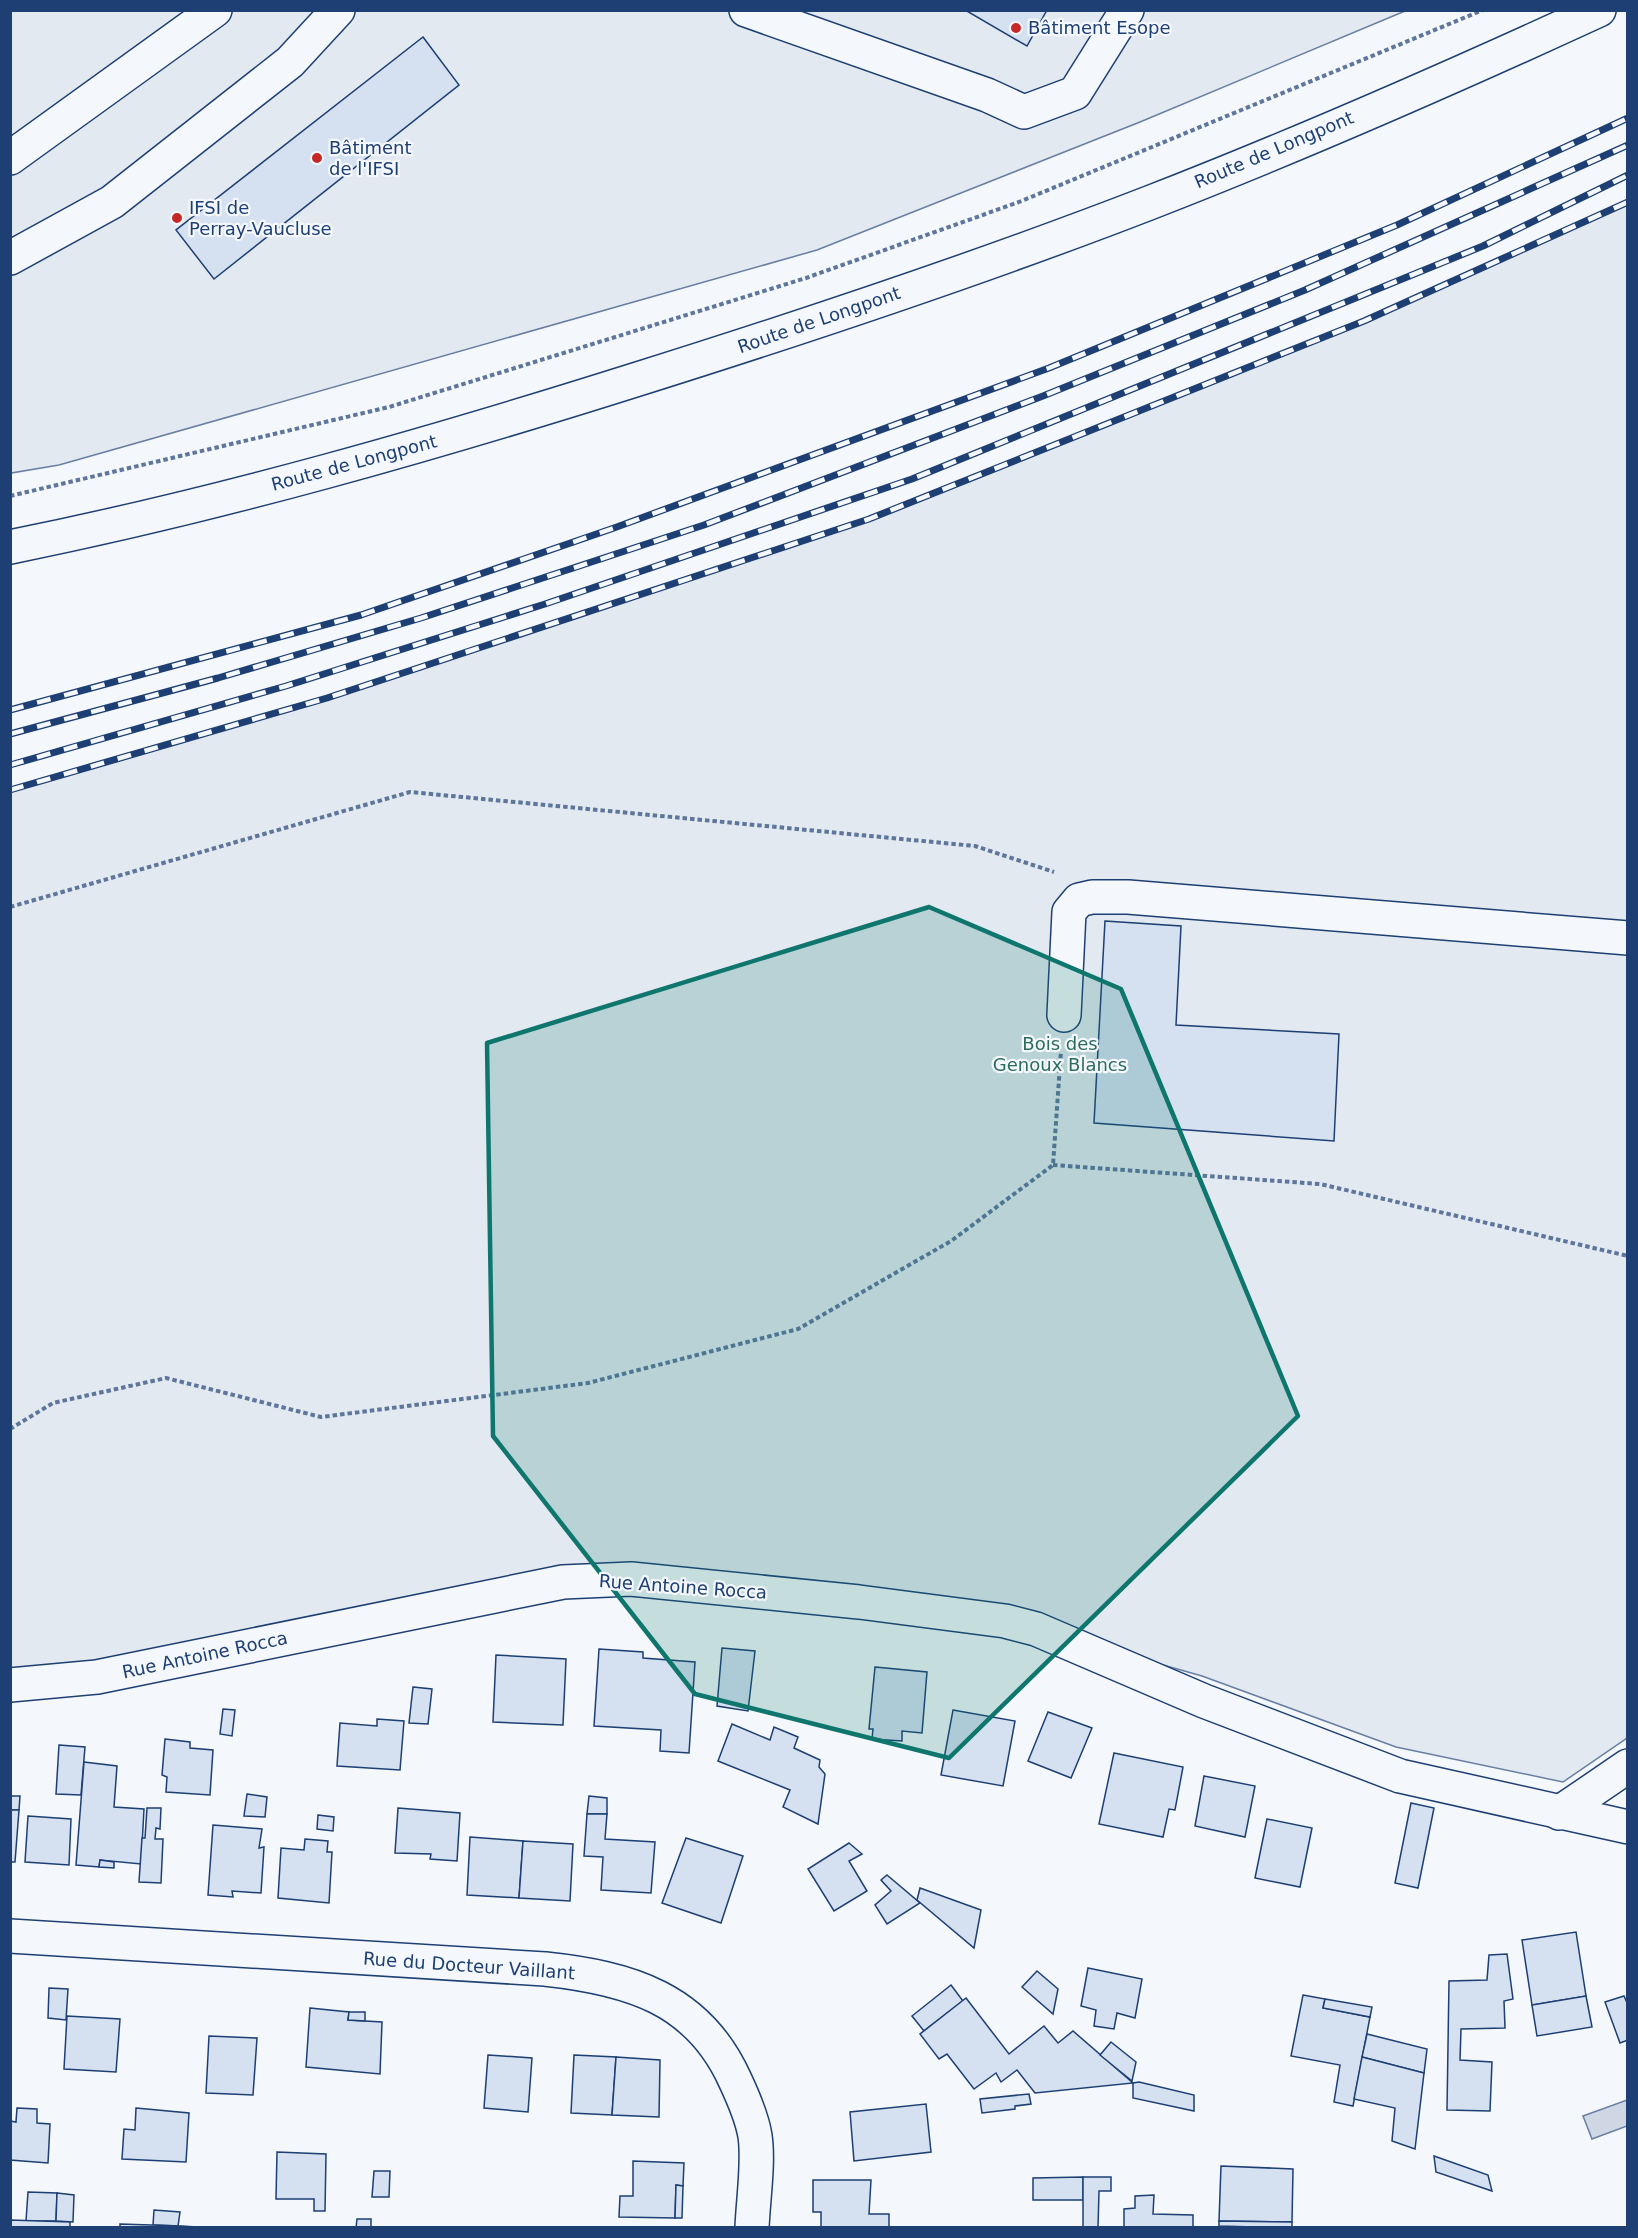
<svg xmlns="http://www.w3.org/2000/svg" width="1638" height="2238" viewBox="0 0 1638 2238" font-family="'DejaVu Sans',sans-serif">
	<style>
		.green { fill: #e3e9f0; stroke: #687fa3; stroke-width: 1.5 }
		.water { fill: #cfd7e4; stroke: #687fa3; stroke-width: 1.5 }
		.building { fill: #d5e0f0; stroke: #1d3f73; stroke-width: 1.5 }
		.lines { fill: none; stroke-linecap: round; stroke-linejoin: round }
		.minor-casing { stroke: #1d3f73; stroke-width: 36 }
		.major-casing { stroke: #1d3f73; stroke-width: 36 }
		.path { stroke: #5e769c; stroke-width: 4; stroke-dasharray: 4.5 3; stroke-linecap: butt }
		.minor { stroke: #f4f7fb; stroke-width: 33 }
		.major { stroke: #f4f7fb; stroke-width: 33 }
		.rail-casing { stroke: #1d3f73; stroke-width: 7 }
		.rail { stroke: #f4f7fb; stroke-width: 4.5; stroke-dasharray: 14; stroke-linecap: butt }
		.marked { fill: #0f766e; fill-opacity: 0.2; stroke: #0f766e; stroke-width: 4.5; stroke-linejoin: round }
		.poi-dot { fill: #c62828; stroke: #f4f7fb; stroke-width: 2 }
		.labels { text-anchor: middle; stroke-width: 4.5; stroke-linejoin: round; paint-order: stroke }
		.poi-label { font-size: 18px; fill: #1d3f73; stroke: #f4f7fb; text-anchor: start }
		.street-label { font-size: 18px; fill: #1d3f73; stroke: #f4f7fb }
		.park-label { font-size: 18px; fill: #2c6c60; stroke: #f4f7fb }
	</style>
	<rect width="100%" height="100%" fill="#f4f7fb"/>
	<!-- green -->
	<g class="green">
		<path d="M 11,11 L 1405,11 L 1140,122 L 817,250 L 59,465 L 11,473 Z"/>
		<path d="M 1627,202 L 1627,1738 L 1563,1782 L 1396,1747 L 1202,1676 L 1036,1629 L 631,1579 L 11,1685 L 11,790 L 327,698 L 869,519 L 1364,321 Z"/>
	</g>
	<!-- water -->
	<path class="water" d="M 1627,2100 L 1627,2126 L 1592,2139 L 1583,2116 Z"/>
	<!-- building -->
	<g class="building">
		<path d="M 965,10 L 1047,10 L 1027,46 Z"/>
		<path d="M 423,37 L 459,85 L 214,279 L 176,230 Z"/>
		<path d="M 1105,921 L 1181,926 L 1176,1025 L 1339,1034 L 1334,1141 L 1094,1123 Z"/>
		<path d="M 722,1648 L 755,1651 L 748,1711 L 717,1706 Z"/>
		<path d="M 599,1649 L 643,1652 L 643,1658 L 695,1662 L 689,1753 L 660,1751 L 661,1730 L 594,1726 Z"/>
		<path d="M 496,1655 L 566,1659 L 563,1725 L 493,1722 Z"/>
		<path d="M 875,1667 L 927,1672 L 922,1733 L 902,1731 L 902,1741 L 872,1739 L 873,1729 L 869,1729 Z"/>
		<path d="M 413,1687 L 432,1689 L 428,1724 L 409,1723 Z"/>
		<path d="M 223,1709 L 235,1710 L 232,1736 L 220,1734 Z"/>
		<path d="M 953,1710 L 1015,1721 L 1003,1786 L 941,1775 Z"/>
		<path d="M 1048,1712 L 1092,1728 L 1071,1778 L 1028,1761 Z"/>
		<path d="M 377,1719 L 404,1721 L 400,1770 L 337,1766 L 340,1723 L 377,1726 Z"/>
		<path d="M 732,1724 L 770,1740 L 774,1727 L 798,1737 L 794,1748 L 820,1760 L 819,1767 L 825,1774 L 818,1824 L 783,1807 L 790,1790 L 718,1761 Z"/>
		<path d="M 165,1739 L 190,1742 L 190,1748 L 213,1750 L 210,1795 L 166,1792 L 167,1777 L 162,1775 Z"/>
		<path d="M 59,1745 L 85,1747 L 81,1795 L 56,1794 Z"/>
		<path d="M 1114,1753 L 1183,1767 L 1175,1810 L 1169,1809 L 1163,1837 L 1099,1824 Z"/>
		<path d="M 84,1762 L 117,1766 L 114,1807 L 144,1809 L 141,1864 L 100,1860 L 99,1867 L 76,1865 Z"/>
		<path d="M 1204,1776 L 1255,1786 L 1245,1837 L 1195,1826 Z"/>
		<path d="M 247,1794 L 267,1797 L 265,1817 L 244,1816 Z"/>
		<path d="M 10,1796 L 20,1796 L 19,1810 L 10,1810 Z"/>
		<path d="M 589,1796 L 607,1798 L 607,1814 L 587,1814 Z"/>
		<path d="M 1411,1803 L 1434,1808 L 1418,1888 L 1395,1883 Z"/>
		<path d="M 147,1808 L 161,1808 L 160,1829 L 156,1828 L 155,1839 L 163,1839 L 161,1883 L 139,1882 L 142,1838 L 145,1838 Z"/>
		<path d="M 398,1808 L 460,1813 L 457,1861 L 430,1859 L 431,1854 L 395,1853 Z"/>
		<path d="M 10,1810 L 19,1810 L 15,1862 L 10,1862 Z"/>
		<path d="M 587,1814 L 607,1814 L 605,1839 L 655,1842 L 651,1893 L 601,1890 L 603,1857 L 584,1856 Z"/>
		<path d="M 318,1815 L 334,1817 L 333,1831 L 317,1829 Z"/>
		<path d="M 28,1816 L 71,1819 L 69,1865 L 25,1862 Z"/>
		<path d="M 1267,1819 L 1312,1828 L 1300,1887 L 1255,1878 Z"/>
		<path d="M 213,1825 L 262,1829 L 259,1848 L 264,1847 L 261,1893 L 232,1891 L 233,1897 L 208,1895 Z"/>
		<path d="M 470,1837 L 523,1841 L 519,1898 L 467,1895 Z"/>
		<path d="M 686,1838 L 743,1856 L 721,1923 L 662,1903 Z"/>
		<path d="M 305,1839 L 328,1841 L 327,1852 L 332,1852 L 329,1903 L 278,1898 L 281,1848 L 304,1850 Z"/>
		<path d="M 523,1841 L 573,1844 L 570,1901 L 519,1898 Z"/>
		<path d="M 849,1843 L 862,1854 L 849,1861 L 867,1891 L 834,1911 L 808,1869 Z"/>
		<path d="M 100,1860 L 114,1862 L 114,1868 L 99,1867 Z"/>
		<path d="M 887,1875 L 920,1903 L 887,1924 L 875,1905 L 891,1891 L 881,1880 Z"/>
		<path d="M 920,1888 L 981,1910 L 974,1948 L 917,1900 Z"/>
		<path d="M 1576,1932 L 1586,1996 L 1532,2005 L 1522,1940 Z"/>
		<path d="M 1507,1954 L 1513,1999 L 1504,2001 L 1505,2028 L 1461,2029 L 1460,2060 L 1492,2062 L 1490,2111 L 1447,2110 L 1449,1981 L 1487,1980 L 1489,1955 Z"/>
		<path d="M 1088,1968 L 1142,1979 L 1135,2018 L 1117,2013 L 1114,2029 L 1094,2026 L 1096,2010 L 1081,2006 Z"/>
		<path d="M 1037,1971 L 1058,1989 L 1053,2014 L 1022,1987 Z"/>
		<path d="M 951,1985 L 963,2001 L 924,2031 L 912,2016 Z"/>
		<path d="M 49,1988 L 68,1989 L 66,2020 L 48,2018 Z"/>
		<path d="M 1303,1995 L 1325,1999 L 1323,2008 L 1370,2017 L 1353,2106 L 1334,2102 L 1340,2065 L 1291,2056 Z"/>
		<path d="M 1586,1996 L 1592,2027 L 1537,2036 L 1532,2005 Z"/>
		<path d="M 1624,1996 L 1628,2005 L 1628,2040 L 1620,2043 L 1605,2002 Z"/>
		<path d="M 966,1998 L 1009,2054 L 1044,2026 L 1058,2043 L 1073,2031 L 1133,2083 L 1035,2093 L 1017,2070 L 1001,2082 L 996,2073 L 974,2089 L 947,2054 L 939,2059 L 920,2034 Z"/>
		<path d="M 1325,1999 L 1372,2007 L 1370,2017 L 1323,2008 Z"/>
		<path d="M 310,2008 L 349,2012 L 348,2020 L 382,2022 L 380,2074 L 306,2067 Z"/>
		<path d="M 349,2012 L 365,2012 L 365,2021 L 348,2020 Z"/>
		<path d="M 67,2016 L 120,2019 L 116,2072 L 64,2069 Z"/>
		<path d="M 1367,2034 L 1427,2049 L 1424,2073 L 1362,2057 Z"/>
		<path d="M 209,2036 L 257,2038 L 253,2095 L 206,2093 Z"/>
		<path d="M 1111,2042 L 1136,2062 L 1132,2081 L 1100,2055 Z"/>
		<path d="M 488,2055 L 532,2058 L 528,2112 L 484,2108 Z"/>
		<path d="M 574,2055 L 616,2057 L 612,2115 L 571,2113 Z"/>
		<path d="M 616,2057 L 660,2060 L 659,2117 L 612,2115 Z"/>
		<path d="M 1362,2057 L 1424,2073 L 1415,2149 L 1392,2141 L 1395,2108 L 1354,2099 Z"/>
		<path d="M 1139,2082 L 1194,2095 L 1194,2111 L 1133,2098 L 1133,2083 Z"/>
		<path d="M 1029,2094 L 1031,2104 L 1015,2106 L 1015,2109 L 982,2113 L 980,2099 Z"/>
		<path d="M 926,2104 L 931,2152 L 854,2161 L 850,2112 Z"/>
		<path d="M 17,2108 L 37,2109 L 37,2123 L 50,2124 L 48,2163 L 10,2160 L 10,2121 L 16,2122 Z"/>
		<path d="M 136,2108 L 189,2113 L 186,2162 L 122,2159 L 124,2129 L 135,2130 Z"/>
		<path d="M 277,2152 L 326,2154 L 325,2211 L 314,2211 L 314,2199 L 276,2199 Z"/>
		<path d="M 1434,2156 L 1488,2175 L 1492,2191 L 1436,2172 Z"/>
		<path d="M 633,2161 L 684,2163 L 683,2186 L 676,2185 L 675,2218 L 619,2217 L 620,2196 L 633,2196 Z"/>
		<path d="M 1221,2166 L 1293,2169 L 1292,2222 L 1219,2221 Z"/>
		<path d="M 374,2171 L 390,2171 L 389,2197 L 372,2197 Z"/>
		<path d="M 1083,2177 L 1083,2200 L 1033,2200 L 1033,2178 Z"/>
		<path d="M 1083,2177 L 1111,2177 L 1111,2191 L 1099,2191 L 1098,2228 L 1083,2228 Z"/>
		<path d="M 813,2180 L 871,2180 L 869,2214 L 889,2214 L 889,2228 L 821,2228 L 821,2212 L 813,2212 Z"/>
		<path d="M 676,2185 L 683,2186 L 682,2218 L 675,2218 Z"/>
		<path d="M 28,2192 L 57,2193 L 56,2221 L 26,2221 Z"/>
		<path d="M 57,2193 L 74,2195 L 73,2222 L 56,2221 Z"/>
		<path d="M 1154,2195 L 1153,2214 L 1193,2215 L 1193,2228 L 1124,2228 L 1124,2209 L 1135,2208 L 1135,2196 Z"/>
		<path d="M 154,2210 L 180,2212 L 178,2226 L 153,2225 Z"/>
		<path d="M 357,2219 L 371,2219 L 371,2228 L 356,2228 Z"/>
		<path d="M 10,2220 L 70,2222 L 70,2228 L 10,2228 Z"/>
		<path d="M 1219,2221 L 1292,2222 L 1292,2228 L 1219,2226 Z"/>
		<path d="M 120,2224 L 182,2226 L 212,2228 L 120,2228 Z"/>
	</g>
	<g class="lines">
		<defs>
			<g id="minor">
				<path d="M 746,10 L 987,95 L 1024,112 L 1075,93 L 1127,10"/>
				<path d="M 10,158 L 215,10"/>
				<path d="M 10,258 L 112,202 L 290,62 L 338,10"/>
				<path d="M 1064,1015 L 1069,912 L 1079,900 L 1092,897 L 1128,897 L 1628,938"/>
				<path d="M 10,1685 L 97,1677 L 563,1582 L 631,1579 L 859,1602 L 1005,1621 L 1036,1629 L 1204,1701 L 1400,1776 L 1628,1827"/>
				<path d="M 1559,1813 L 1628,1766"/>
				<path d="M 10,1936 L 545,1969 C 629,1978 698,1998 735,2080 C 743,2097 752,2117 755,2136 C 759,2163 753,2200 752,2228"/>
			</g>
			<path id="major" d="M 10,547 C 223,504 432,444 638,379 C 810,325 981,268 1149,203 C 1301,144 1451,78 1599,10"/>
		</defs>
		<!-- minor casing -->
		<use href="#minor" class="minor-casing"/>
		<!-- major casing -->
		<use href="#major" class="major-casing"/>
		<!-- path -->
		<g class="path">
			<path d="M 10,496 L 389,407 L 806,278 L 1019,202 L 1483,10"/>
			<path d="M 10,907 L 410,792 L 975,846 L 1054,872"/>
			<path d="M 1053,1165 L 1320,1184 L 1628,1256"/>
			<path d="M 10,1429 L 53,1403 L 166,1378 L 321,1417 L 588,1383 L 798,1329 L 951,1241 L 1053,1165 L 1061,1051"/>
		</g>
		<!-- minor -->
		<use href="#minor" class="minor"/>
		<!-- major -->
		<use href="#major" class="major"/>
		<defs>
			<g id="rail">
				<path d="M 10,710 L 361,615 L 614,528 L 1049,368 L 1397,225 L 1628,118"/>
				<path d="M 10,734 L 218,678 L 421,618 L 704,525 L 1043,396 L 1305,290 L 1628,145"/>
				<path d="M 10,765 L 286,686 L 545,604 L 912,479 L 1483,246 L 1628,175"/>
				<path d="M 10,790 L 327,698 L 869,519 L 1364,321 L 1628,202"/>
			</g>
		</defs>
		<!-- rail casing -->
		<use href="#rail" class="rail-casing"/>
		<!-- rail -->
		<use href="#rail" class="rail"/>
	</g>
	<!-- marked area -->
	<path class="marked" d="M 929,907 L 1121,989 L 1298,1416 L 949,1758 L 695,1694 L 493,1436 L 487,1043 Z"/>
	<!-- markers -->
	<g class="poi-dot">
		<circle cx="1016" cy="28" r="6"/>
		<circle cx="317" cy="158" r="6"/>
		<circle cx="177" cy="218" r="6"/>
	</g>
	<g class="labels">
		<!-- poi labels -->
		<g class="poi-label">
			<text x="1028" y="34">Bâtiment Esope</text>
			<text x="329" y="154">Bâtiment<tspan x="329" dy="21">de l'IFSI</tspan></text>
			<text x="189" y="214">IFSI de<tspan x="189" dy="21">Perray-Vaucluse</tspan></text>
		</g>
		<!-- street labels -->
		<g class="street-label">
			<text transform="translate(1274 150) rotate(-23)" y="6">Route de Longpont</text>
			<text transform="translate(819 320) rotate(-19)" y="6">Route de Longpont</text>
			<text transform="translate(354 463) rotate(-15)" y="6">Route de Longpont</text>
			<text transform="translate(683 1587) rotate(4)" y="6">Rue Antoine Rocca</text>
			<text transform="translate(205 1655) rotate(-12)" y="6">Rue Antoine Rocca</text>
			<text transform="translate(469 1966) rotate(4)" y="6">Rue du Docteur Vaillant</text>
		</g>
		<!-- park labels -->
		<g class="park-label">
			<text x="1060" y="1050">Bois des<tspan x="1060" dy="21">Genoux Blancs</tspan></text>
		</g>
	</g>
	<!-- border -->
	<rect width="1638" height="2238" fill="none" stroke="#1d3f73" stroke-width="24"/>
</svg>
